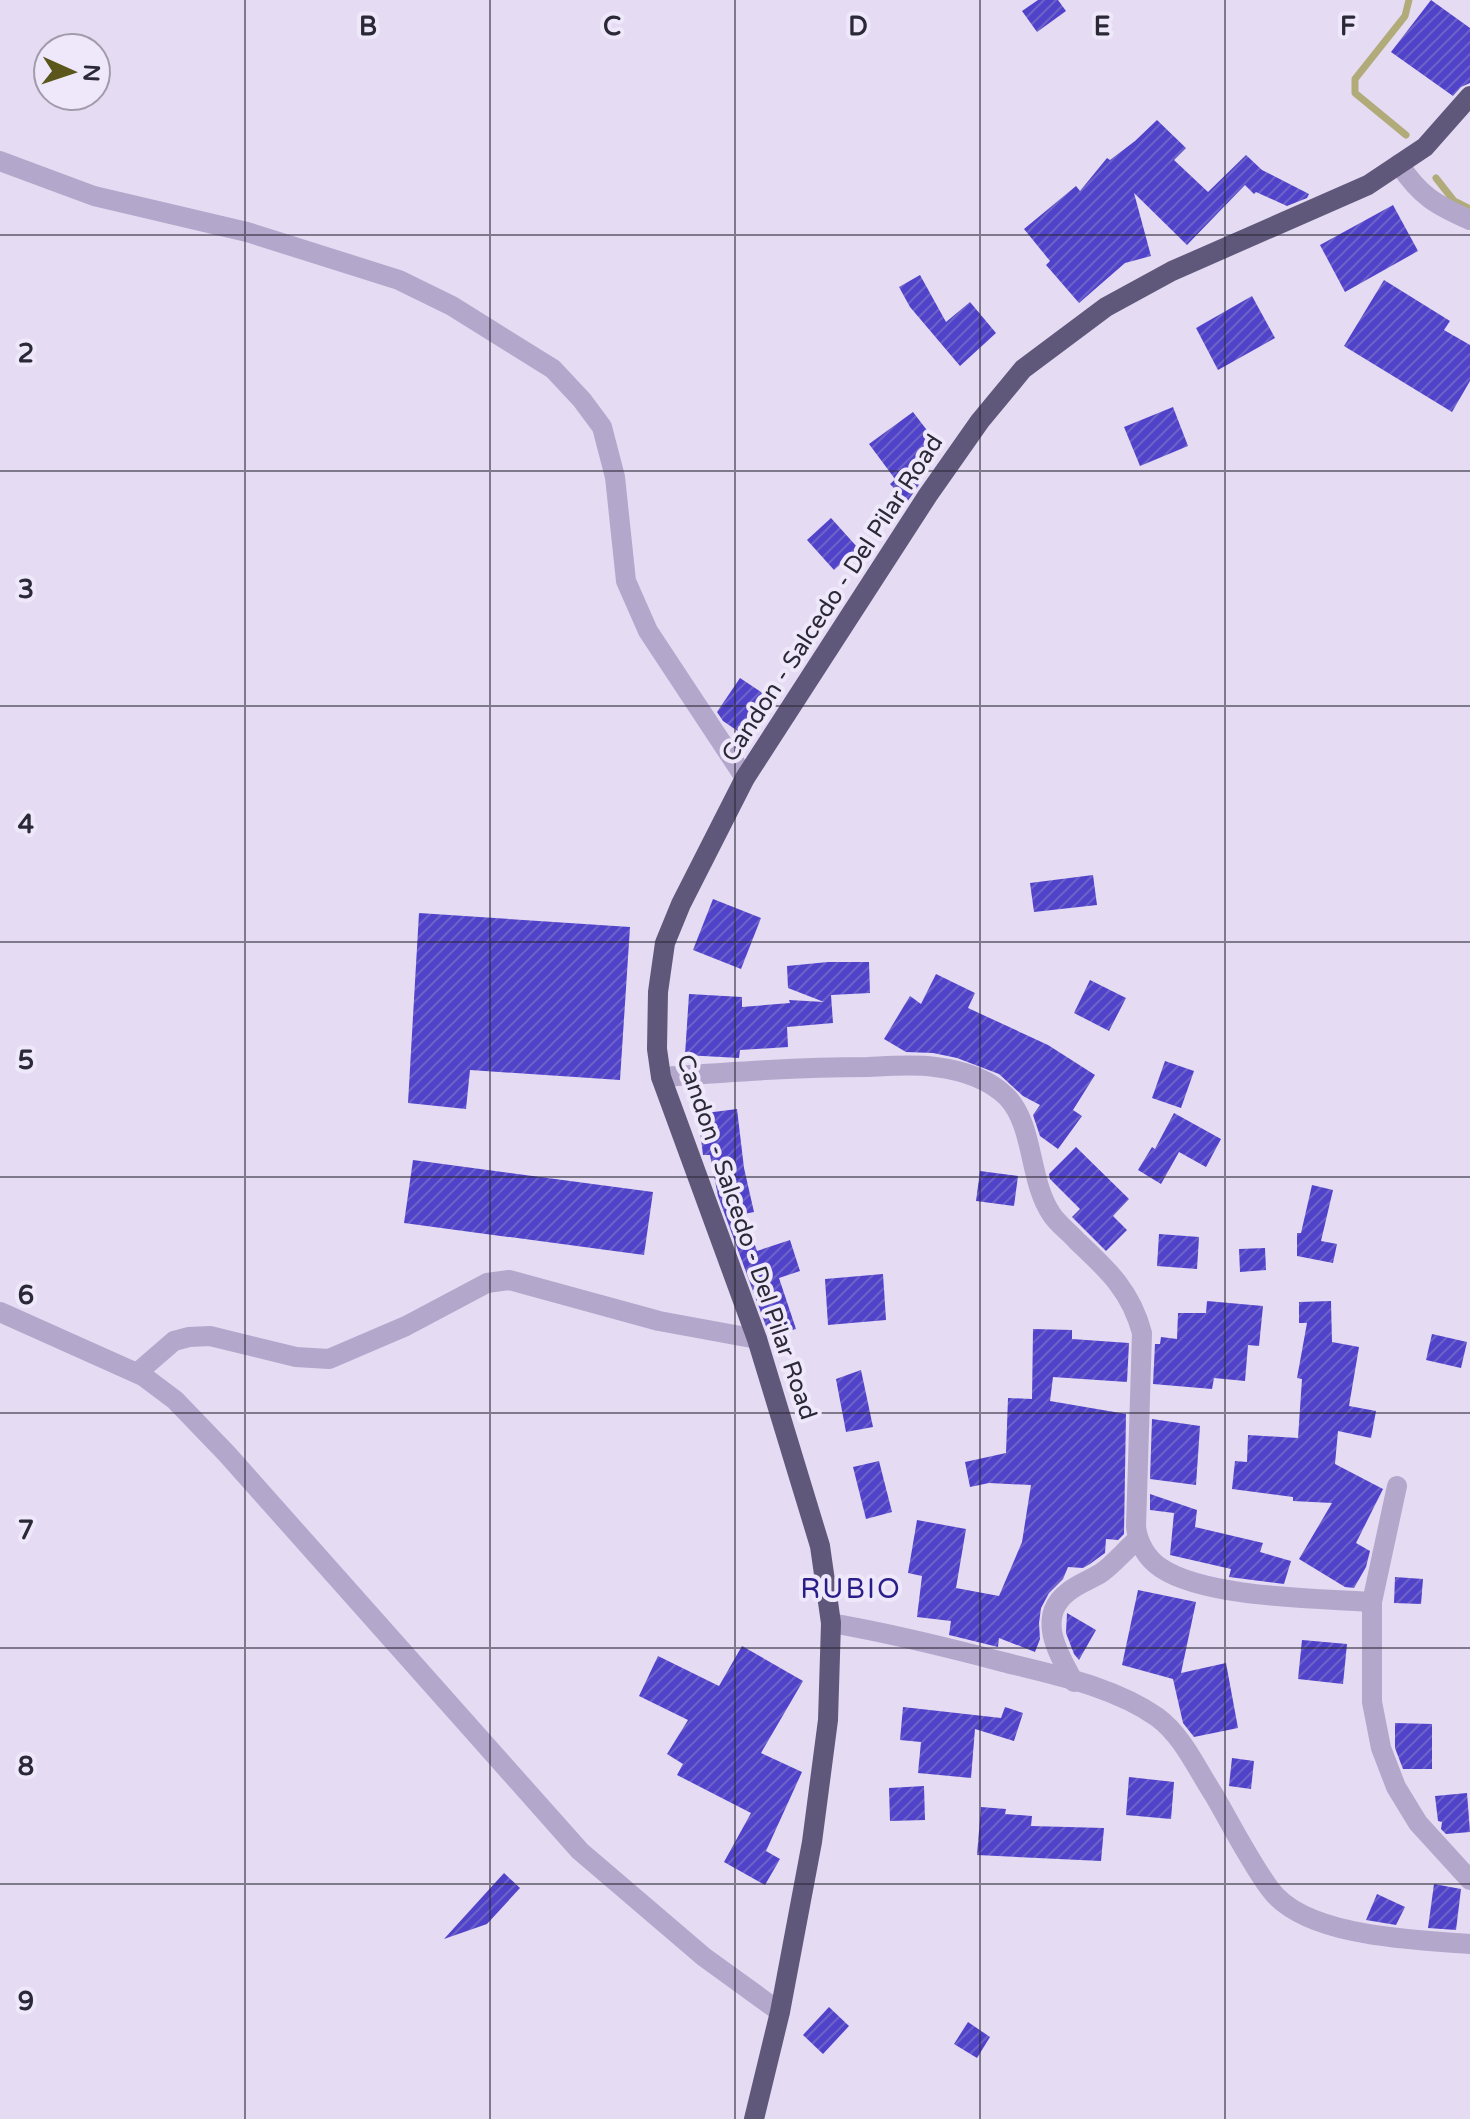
<svg xmlns="http://www.w3.org/2000/svg" width="1470" height="2119" viewBox="0 0 1470 2119" font-family="'Varela Round',sans-serif">
	<style>
		.lines { fill: none; stroke-linecap: round; stroke-linejoin: round }
		.stream { stroke: #b1ab7a; stroke-width: 7 }
		.building { fill: url(#building-hatch) }
		.minor { stroke: #b3a7cb; stroke-width: 20 }
		.major { stroke: #5f587a; stroke-width: 20 }
		.grid { fill: none; stroke: #2b2837; stroke-width: 2; stroke-opacity: 0.55 }
		.labels { text-anchor: middle; stroke-width: 8; stroke-linejoin: round; paint-order: stroke }
		.street-label { font-size: 24px; fill: #2b2837; stroke: #efe8fa }
		.quarter-label { font-size: 28px; letter-spacing: 2px; fill: #291e89; stroke: #efe8fa }
		.grid-label { font-size: 26px; text-anchor: middle; font-weight: bold; fill: #2b2837; stroke: #efe8fa; stroke-width: 8; stroke-linejoin: round; paint-order: stroke }
	</style>
	<defs>
		<pattern id="building-hatch" width="6" height="6" patternUnits="userSpaceOnUse" patternTransform="scale(2)"><rect width="6" height="6" fill="#5143c9"/><path d="M-1 1l2-2M0 6l6-6M5 7l2-2" fill="none" stroke="#6c62c8"/></pattern>
	</defs>
	<rect width="100%" height="100%" fill="#e5dbf3"/>
	<g class="lines">
		<!-- stream -->
		<g class="stream">
			<path d="M 1406,135 L 1355,93 L 1355,79 L 1405,16 L 1409,0"/>
			<path d="M 1436,178 L 1454,201 L 1470,209"/>
		</g>
	</g>
	<!-- building -->
	<g class="building">
		<path d="M 1038,0 L 1058,0 L 1066,11 L 1037,32 L 1022,11 Z"/>
		<path d="M 1431,0 L 1470,28 L 1470,83 L 1461,87 L 1453,96 L 1391,52 Z"/>
		<path d="M 1157,120 L 1186,148 L 1174,160 L 1208,192 L 1246,155 L 1262,170 L 1309,194 L 1307,198 L 1287,206 L 1256,192 L 1254,194 L 1245,185 L 1187,245 L 1134,193 L 1151,256 L 1125,263 L 1079,303 L 1046,265 L 1050,261 L 1024,229 L 1076,186 L 1080,191 L 1107,158 L 1110,160 L 1135,141 Z"/>
		<path d="M 1393,205 L 1418,251 L 1345,292 L 1320,245 Z"/>
		<path d="M 920,275 L 946,322 L 970,302 L 996,333 L 960,366 L 910,307 L 899,287 Z"/>
		<path d="M 1384,280 L 1450,321 L 1444,330 L 1470,345 L 1470,381 L 1452,412 L 1344,346 Z"/>
		<path d="M 1252,296 L 1275,338 L 1218,370 L 1196,328 Z"/>
		<path d="M 1173,407 L 1188,446 L 1140,466 L 1124,427 Z"/>
		<path d="M 913,412 L 939,446 L 906,471 L 919,485 L 907,502 L 890,484 L 901,474 L 895,479 L 869,444 Z"/>
		<path d="M 831,518 L 858,548 L 834,570 L 807,540 Z"/>
		<path d="M 740,678 L 773,700 L 748,738 L 723,721 L 717,712 Z"/>
		<path d="M 1093,875 L 1097,905 L 1034,912 L 1030,883 Z"/>
		<path d="M 713,899 L 761,918 L 741,969 L 693,950 Z"/>
		<path d="M 419,913 L 630,927 L 620,1080 L 470,1070 L 466,1109 L 408,1103 Z"/>
		<path d="M 828,962 L 869,962 L 870,993 L 831,995 L 833,1023 L 787,1027 L 788,1047 L 740,1050 L 739,1058 L 685,1055 L 689,994 L 742,997 L 742,1007 L 790,1003 L 789,1000 L 824,1002 L 788,988 L 787,966 Z"/>
		<path d="M 936,974 L 975,993 L 968,1008 L 1048,1045 L 1095,1075 L 1073,1110 L 1082,1116 L 1058,1149 L 1040,1136 L 1033,1115 L 1040,1105 L 1023,1096 L 999,1074 L 957,1058 L 933,1053 L 906,1052 L 884,1039 L 910,996 L 921,1004 Z"/>
		<path d="M 1090,980 L 1126,998 L 1109,1031 L 1074,1013 Z"/>
		<path d="M 1165,1061 L 1194,1071 L 1181,1108 L 1152,1098 Z"/>
		<path d="M 737,1109 L 744,1168 L 754,1212 L 744,1214 L 757,1251 L 790,1240 L 800,1271 L 779,1278 L 796,1329 L 770,1337 L 718,1196 L 710,1155 L 703,1155 L 698,1114 Z"/>
		<path d="M 1174,1113 L 1221,1139 L 1206,1167 L 1179,1152 L 1161,1184 L 1138,1170 L 1152,1147 L 1155,1149 Z"/>
		<path d="M 1076,1147 L 1129,1199 L 1113,1216 L 1127,1230 L 1106,1251 L 1072,1217 L 1080,1209 L 1050,1179 L 1049,1174 Z"/>
		<path d="M 413,1160 L 653,1192 L 644,1255 L 404,1223 Z"/>
		<path d="M 980,1171 L 1018,1176 L 1014,1206 L 976,1201 Z"/>
		<path d="M 1312,1185 L 1333,1190 L 1321,1241 L 1337,1244 L 1333,1263 L 1297,1256 L 1297,1233 L 1301,1233 Z"/>
		<path d="M 1159,1234 L 1199,1237 L 1197,1269 L 1157,1266 Z"/>
		<path d="M 1265,1248 L 1266,1270 L 1240,1272 L 1239,1249 Z"/>
		<path d="M 883,1274 L 886,1320 L 828,1325 L 825,1279 Z"/>
		<path d="M 1207,1301 L 1263,1306 L 1259,1346 L 1248,1345 L 1245,1381 L 1214,1378 L 1212,1389 L 1153,1384 L 1155,1344 L 1160,1344 L 1161,1337 L 1177,1339 L 1178,1313 L 1206,1313 Z"/>
		<path d="M 1331,1301 L 1332,1342 L 1359,1347 L 1349,1406 L 1376,1411 L 1371,1438 L 1338,1431 L 1335,1464 L 1383,1489 L 1356,1543 L 1370,1551 L 1366,1567 L 1354,1588 L 1345,1587 L 1299,1559 L 1332,1503 L 1293,1501 L 1293,1497 L 1232,1489 L 1235,1461 L 1247,1462 L 1248,1435 L 1298,1438 L 1302,1379 L 1297,1378 L 1307,1323 L 1299,1323 L 1299,1302 Z"/>
		<path d="M 1033,1329 L 1072,1330 L 1072,1339 L 1129,1343 L 1127,1382 L 1053,1377 L 1050,1401 L 1126,1414 L 1124,1534 L 1118,1540 L 1106,1539 L 1105,1553 L 1090,1564 L 1083,1568 L 1068,1567 L 1063,1579 L 1049,1593 L 1041,1608 L 1039,1623 L 1040,1639 L 1035,1652 L 999,1638 L 998,1647 L 949,1635 L 951,1621 L 917,1617 L 922,1576 L 908,1573 L 917,1520 L 966,1529 L 956,1588 L 999,1596 L 1022,1542 L 1031,1485 L 989,1483 L 970,1487 L 965,1462 L 1006,1453 L 1008,1398 L 1032,1399 Z"/>
		<path d="M 1432,1334 L 1467,1342 L 1461,1368 L 1426,1360 Z"/>
		<path d="M 861,1370 L 873,1427 L 846,1432 L 836,1379 Z"/>
		<path d="M 1152,1419 L 1200,1426 L 1196,1485 L 1150,1479 Z"/>
		<path d="M 879,1461 L 892,1512 L 866,1519 L 853,1467 Z"/>
		<path d="M 1150,1494 L 1197,1510 L 1195,1527 L 1263,1543 L 1260,1552 L 1291,1561 L 1284,1584 L 1229,1577 L 1231,1569 L 1170,1555 L 1174,1513 L 1150,1510 Z"/>
		<path d="M 1395,1577 L 1423,1579 L 1421,1604 L 1394,1603 Z"/>
		<path d="M 1138,1590 L 1196,1602 L 1181,1673 L 1226,1663 L 1238,1728 L 1194,1737 L 1183,1723 L 1173,1679 L 1122,1665 Z"/>
		<path d="M 1067,1613 L 1096,1630 L 1079,1660 L 1074,1654 L 1066,1633 Z"/>
		<path d="M 1302,1640 L 1347,1644 L 1343,1684 L 1298,1679 Z"/>
		<path d="M 742,1646 L 803,1681 L 761,1753 L 802,1772 L 766,1851 L 780,1859 L 765,1885 L 724,1862 L 751,1813 L 677,1775 L 683,1764 L 667,1754 L 688,1720 L 639,1696 L 658,1656 L 719,1686 Z"/>
		<path d="M 903,1707 L 1001,1718 L 1005,1707 L 1023,1713 L 1014,1741 L 975,1729 L 971,1778 L 918,1773 L 921,1742 L 900,1740 Z"/>
		<path d="M 1395,1723 L 1432,1724 L 1432,1769 L 1403,1769 L 1395,1748 Z"/>
		<path d="M 1232,1758 L 1254,1761 L 1251,1789 L 1229,1786 Z"/>
		<path d="M 1129,1777 L 1174,1782 L 1171,1819 L 1126,1815 Z"/>
		<path d="M 924,1786 L 925,1820 L 890,1821 L 889,1788 Z"/>
		<path d="M 1467,1793 L 1470,1832 L 1446,1834 L 1441,1829 L 1442,1822 L 1438,1821 L 1435,1796 Z"/>
		<path d="M 981,1807 L 1006,1809 L 1005,1814 L 1032,1816 L 1031,1826 L 1104,1828 L 1101,1861 L 977,1855 Z"/>
		<path d="M 504,1873 L 520,1888 L 487,1924 L 444,1939 Z"/>
		<path d="M 1434,1884 L 1461,1889 L 1456,1930 L 1428,1928 Z"/>
		<path d="M 1377,1894 L 1405,1907 L 1396,1925 L 1366,1920 Z"/>
		<path d="M 829,2007 L 849,2026 L 823,2054 L 803,2035 Z"/>
		<path d="M 968,2022 L 990,2037 L 977,2058 L 954,2044 Z"/>
	</g>
	<g class="lines">
		<!-- minor -->
		<g class="minor">
			<path d="M 0,161 L 94,196 L 247,232 L 399,280 L 452,306 L 553,369 L 582,400 L 602,427 L 615,477 L 626,581 L 648,631 L 745,778"/>
			<path d="M 1399,164 C 1420,196 1436,205 1470,220"/>
			<path d="M 661,1077 C 730,1072 799,1067 868,1067 C 890,1066 913,1064 935,1067 C 960,1070 988,1078 1007,1097 C 1035,1127 1028,1180 1052,1215 C 1058,1224 1069,1232 1077,1241 C 1108,1270 1131,1291 1142,1333 L 1136,1527 C 1138,1543 1147,1559 1161,1568 C 1206,1598 1316,1598 1372,1602"/>
			<path d="M 0,1312 L 143,1376 L 175,1400 L 227,1454 L 580,1851 L 704,1957 L 780,2012"/>
			<path d="M 137,1373 L 174,1341 L 189,1337 L 210,1336 L 296,1357 L 329,1359 L 406,1326 L 487,1283 L 509,1280 L 659,1321 L 757,1339"/>
			<path d="M 1397,1486 L 1372,1602 L 1372,1702 L 1381,1748 L 1396,1787 L 1418,1823 L 1470,1880"/>
			<path d="M 831,1623 C 889,1633 946,1647 1003,1662 C 1054,1675 1113,1686 1157,1717 C 1183,1736 1197,1769 1214,1795 C 1232,1826 1249,1860 1270,1889 C 1305,1937 1415,1940 1470,1944"/>
			<path d="M 1074,1682 C 1059,1655 1035,1617 1068,1592 C 1077,1584 1090,1580 1101,1573 C 1114,1564 1125,1550 1138,1539"/>
		</g>
		<!-- major -->
		<path class="major" d="M 754,2119 L 780,2012 L 812,1842 L 828,1720 L 831,1623 L 820,1546 L 757,1339 L 661,1077 L 657,1049 L 658,992 L 665,943 L 681,904 L 745,778 L 928,495 L 980,421 L 1023,369 L 1106,307 L 1172,271 L 1368,185 L 1425,147 L 1470,96"/>
	</g>
	<!-- grid -->
	<path class="grid" d="M 245,0 L 245,2119M 490,0 L 490,2119M 735,0 L 735,2119M 980,0 L 980,2119M 1225,0 L 1225,2119M 0,235 L 1470,235M 0,471 L 1470,471M 0,706 L 1470,706M 0,942 L 1470,942M 0,1177 L 1470,1177M 0,1413 L 1470,1413M 0,1648 L 1470,1648M 0,1884 L 1470,1884"/>
	<g class="labels">
		<!-- street labels -->
		<g class="street-label">
			<text transform="translate(832 598) rotate(-57)" y="8">Candon - Salcedo - Del Pilar Road</text>
			<text transform="translate(747 1237) rotate(71)" y="8">Candon - Salcedo - Del Pilar Road</text>
		</g>
		<!-- quarter labels -->
		<g class="quarter-label">
			<text x="851" y="1598">RUBIO</text>
		</g>
	</g>
	<g class="grid-label">
		<text x="368" y="35">B</text>
		<text x="612" y="35">C</text>
		<text x="858" y="35">D</text>
		<text x="1102" y="35">E</text>
		<text x="1348" y="35">F</text>
		<text x="26" y="362">2</text>
		<text x="26" y="598">3</text>
		<text x="26" y="833">4</text>
		<text x="26" y="1069">5</text>
		<text x="26" y="1304">6</text>
		<text x="26" y="1539">7</text>
		<text x="26" y="1775">8</text>
		<text x="26" y="2010">9</text>
	</g>
	<!-- north arrow -->
	<g transform="translate(72 72) rotate(93)"><circle r="38" fill="#efe8fa" stroke="#a19bac" stroke-width="2"/>
	<path d="M0-6L14 30L0 20L-14 30Z" fill="#5a561c"/>
	<text y="-12" font-size="22" font-weight="bold" text-anchor="middle" fill="#2b2837">N</text>
	</g>
</svg>
